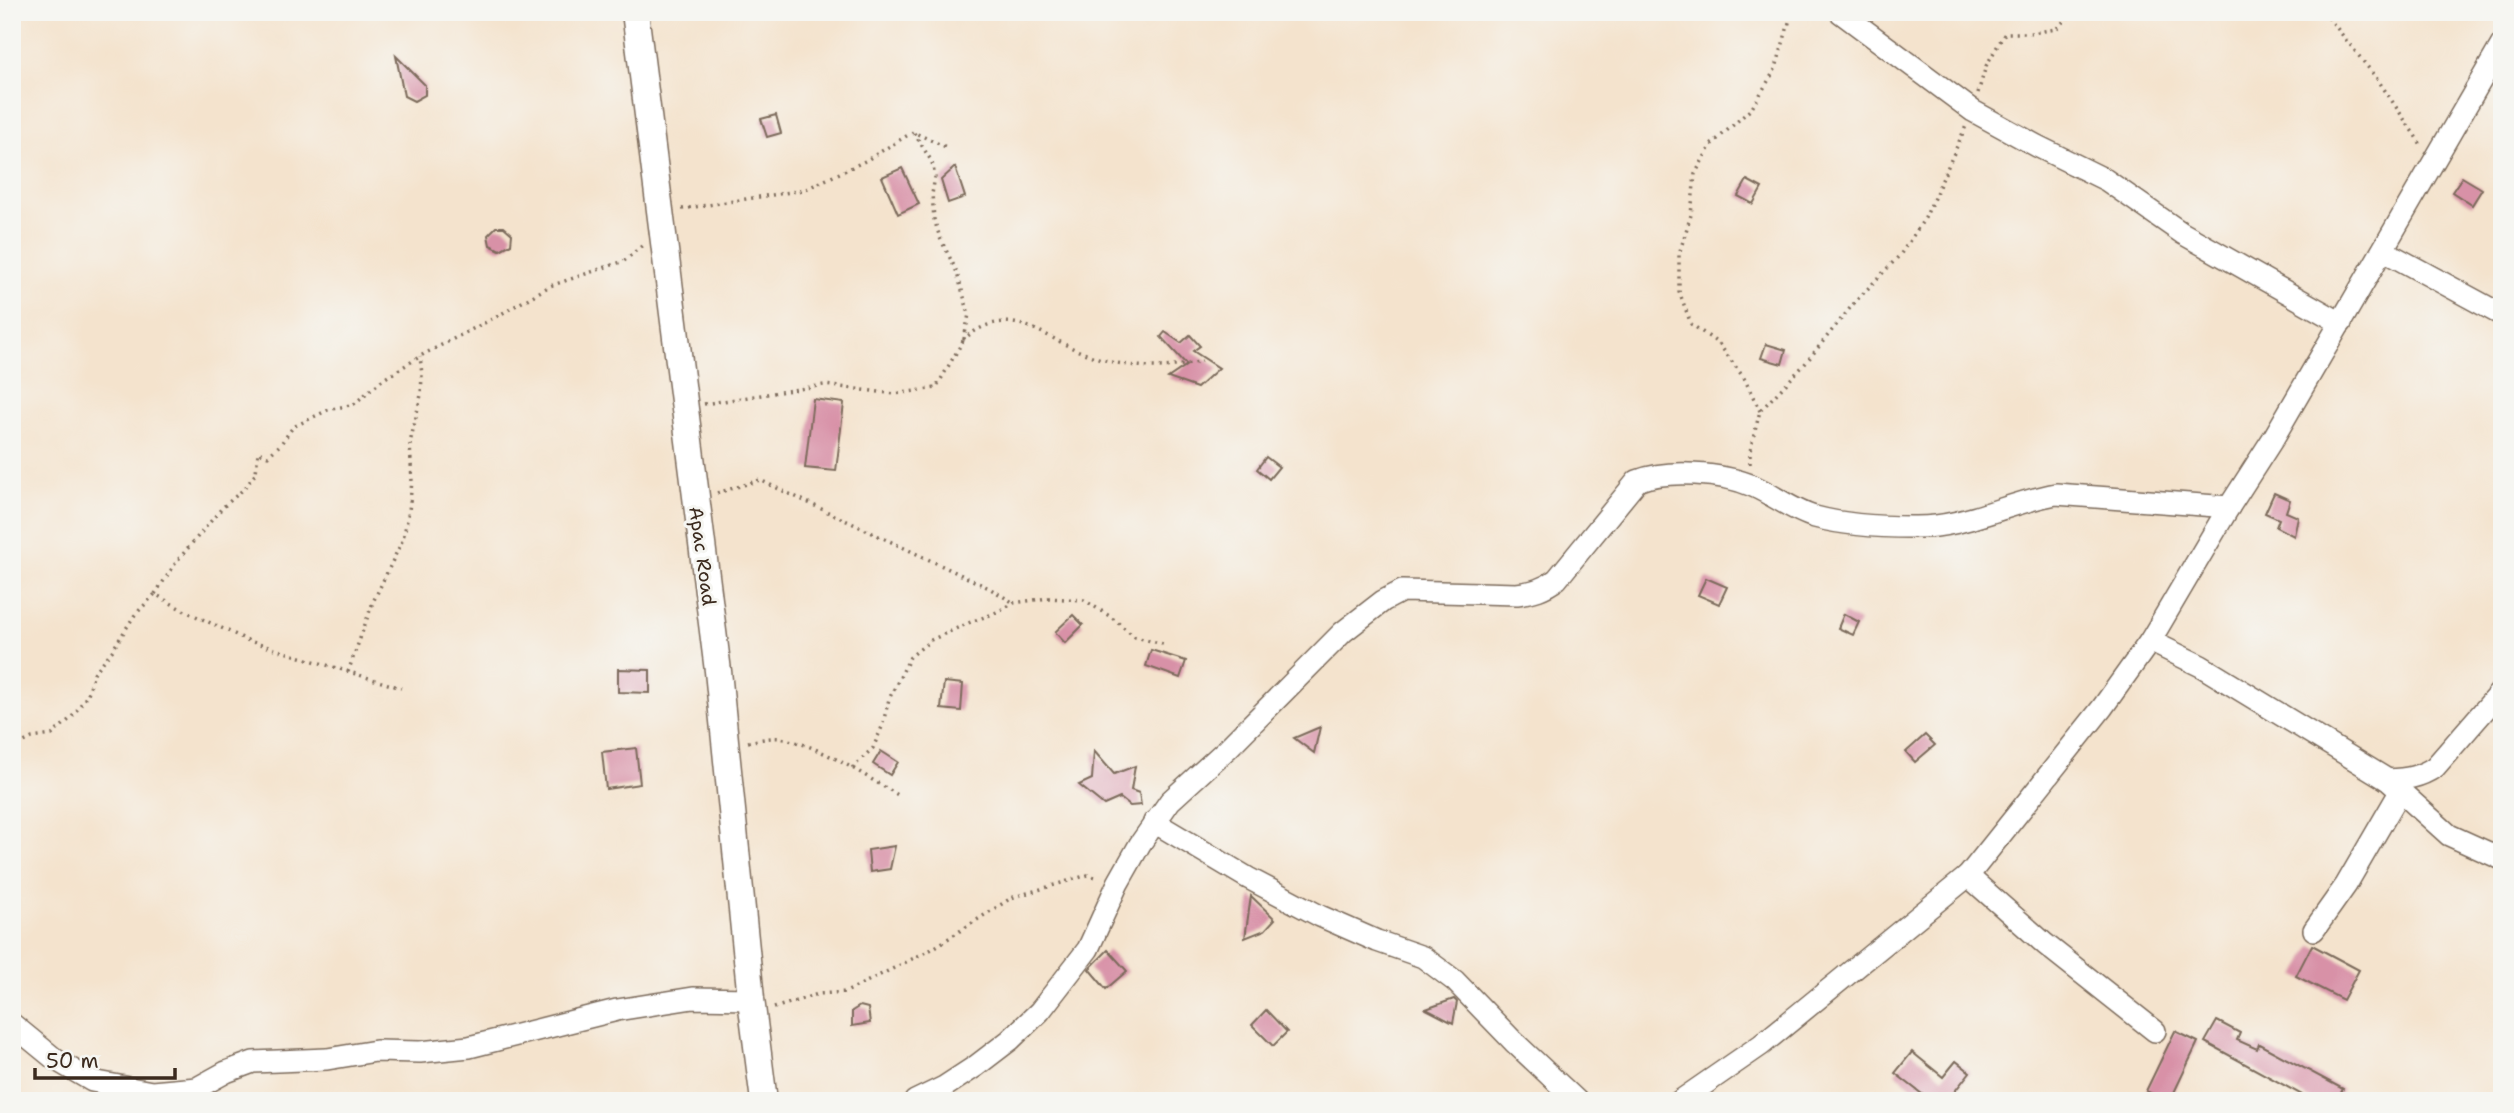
<svg xmlns="http://www.w3.org/2000/svg" width="2514" height="1113" viewBox="0 0 2514 1113" font-family="'Shantell Sans',sans-serif">
	<style>
		.building { fill: #d891a7 }
		.lines { fill: none; stroke-linecap: round; stroke-linejoin: round }
		.minor-casing { stroke: #7c6b5b; stroke-width: 24 }
		.major-casing { stroke: #7c6b5b; stroke-width: 29 }
		.path { stroke: #7c6b5b; stroke-width: 3.5; stroke-dasharray: 2 5; stroke-linecap: butt }
		.minor { stroke: #fff; stroke-width: 21 }
		.major { stroke: #fff; stroke-width: 26 }
		.labels { text-anchor: middle; stroke-width: 6; stroke-linejoin: round; paint-order: stroke }
		.street-label { font-size: 19px; fill: #3b2a1e; stroke: #f6f6f2 }
	</style>
	<rect width="100%" height="100%" fill="#f6f6f2"/>
	<filter id="ink" filterUnits="userSpaceOnUse"><feTurbulence type="fractalNoise" baseFrequency=".0143" numOctaves="2"/><feDisplacementMap in="SourceGraphic" scale="14" xChannelSelector="R" yChannelSelector="G"/><feConvolveMatrix kernelMatrix="1 2 1 2 8 2 1 2 1" color-interpolation-filters="sRGB"/></filter>
	<filter id="wash" filterUnits="userSpaceOnUse"><feTurbulence type="fractalNoise" baseFrequency=".00686" numOctaves="4" result="noise"/><feDisplacementMap in="SourceGraphic" scale="28" xChannelSelector="R" yChannelSelector="G"/><feGaussianBlur stdDeviation="1.57" result="paint"/><feColorMatrix in="noise" values="0 0 0 0 0 0 0 0 0 0 0 0 0 0 0 0 0 1.4 0 .05"/><feComposite in="paint" operator="in"/></filter>
	<g filter="url(#wash)">
		<rect width="100%" height="100%" fill="#f4e3cd"/>
		<g id="blocks">
			<!-- building -->
			<g class="building">
				<path d="M 396,56 L 425,85 L 425,95 L 414,101 L 404,96 Z"/>
				<path d="M 776,115 L 781,133 L 767,137 L 761,119 Z"/>
				<path d="M 955,167 L 965,197 L 948,203 L 941,180 Z"/>
				<path d="M 902,168 L 919,204 L 898,214 L 882,177 Z"/>
				<path d="M 2462,177 L 2482,189 L 2472,205 L 2452,192 Z"/>
				<path d="M 1747,180 L 1762,188 L 1753,204 L 1738,196 Z"/>
				<path d="M 496,227 L 504,227 L 512,234 L 511,244 L 500,250 L 490,245 L 488,235 Z"/>
				<path d="M 1165,332 L 1181,343 L 1190,335 L 1200,346 L 1193,351 L 1219,368 L 1197,388 L 1168,378 L 1187,365 L 1161,337 Z"/>
				<path d="M 1766,344 L 1786,350 L 1782,364 L 1761,358 Z"/>
				<path d="M 813,399 L 844,403 L 836,471 L 805,468 Z"/>
				<path d="M 1266,457 L 1279,467 L 1269,479 L 1257,469 Z"/>
				<path d="M 2274,493 L 2290,500 L 2286,512 L 2298,517 L 2294,536 L 2276,527 L 2279,519 L 2265,513 Z"/>
				<path d="M 1706,578 L 1727,587 L 1719,604 L 1698,595 Z"/>
				<path d="M 1844,614 L 1859,622 L 1853,635 L 1838,628 Z"/>
				<path d="M 1073,615 L 1083,625 L 1065,643 L 1055,632 Z"/>
				<path d="M 1151,650 L 1186,661 L 1180,678 L 1146,666 Z"/>
				<path d="M 618,669 L 650,670 L 650,693 L 618,692 Z"/>
				<path d="M 944,682 L 963,684 L 961,711 L 941,709 Z"/>
				<path d="M 1320,727 L 1314,753 L 1294,738 Z"/>
				<path d="M 1925,735 L 1935,745 L 1915,762 L 1906,752 Z"/>
				<path d="M 636,748 L 640,784 L 606,789 L 602,752 Z"/>
				<path d="M 881,751 L 898,762 L 890,775 L 873,764 Z"/>
				<path d="M 1094,751 L 1114,774 L 1135,766 L 1131,790 L 1139,793 L 1141,805 L 1130,806 L 1120,798 L 1104,805 L 1079,785 L 1092,779 Z"/>
				<path d="M 895,846 L 890,869 L 870,872 L 868,850 Z"/>
				<path d="M 1251,896 L 1275,919 L 1265,930 L 1245,938 Z"/>
				<path d="M 2312,945 L 2359,970 L 2343,1000 L 2296,976 Z"/>
				<path d="M 1108,950 L 1127,971 L 1106,989 L 1089,969 Z"/>
				<path d="M 1454,999 L 1457,1002 L 1453,1023 L 1426,1009 Z"/>
				<path d="M 860,1006 L 868,1008 L 870,1023 L 852,1026 L 852,1011 Z"/>
				<path d="M 1266,1010 L 1287,1032 L 1273,1046 L 1252,1025 Z"/>
				<path d="M 2217,1021 L 2240,1033 L 2237,1040 L 2257,1049 L 2259,1044 L 2343,1089 L 2336,1101 L 2313,1101 L 2205,1042 Z"/>
				<path d="M 2175,1031 L 2198,1042 L 2170,1101 L 2168,1101 L 2146,1091 Z"/>
				<path d="M 1912,1052 L 1943,1077 L 1956,1061 L 1970,1072 L 1947,1101 L 1931,1101 L 1895,1073 Z"/>
			</g>
		</g>
	</g>
	<g filter="url(#ink)">
		<use href="#blocks" fill-opacity="0" stroke="#7c6b5b" stroke-width="2"/>
		<g class="lines">
			<defs>
				<g id="minor">
					<path d="M 1840,12 L 1973,111 L 2037,146 L 2106,180 L 2182,233 L 2341,323"/>
					<path d="M 2384,251 L 2502,315"/>
					<path d="M 2150,641 L 2201,666 L 2388,780 L 2449,835 L 2502,859"/>
					<path d="M 2388,780 C 2407,779 2420,777 2435,767 L 2502,690"/>
					<path d="M 1154,822 L 1248,878 L 1320,916 L 1377,941 L 1423,957 L 1455,981 L 1514,1042 L 1577,1101"/>
					<path d="M 1968,876 L 2045,944 L 2155,1031"/>
					<path d="M 2314,930 L 2346,885 L 2400,792"/>
					<path d="M 12,1024 L 56,1060 L 92,1081 L 152,1092 L 197,1088 L 226,1072 L 253,1062 L 327,1059 L 376,1051 L 420,1052 L 469,1047 L 617,1010 L 693,998 L 751,999"/>
					<path d="M 915,1101 L 944,1087 L 976,1066 L 1010,1040 L 1040,1011 L 1088,949 L 1118,883 L 1140,844 L 1170,801 L 1227,749 L 1343,632 L 1383,601 L 1402,591 L 1517,594 C 1533,592 1544,589 1557,579 L 1637,481 C 1667,469 1723,473 1753,486 C 1774,495 1793,511 1815,517 C 1845,525 1880,527 1911,527 C 1963,529 2006,503 2056,494 L 2229,507"/>
					<path d="M 1680,1101 L 1761,1045 L 1968,876 L 2102,708 L 2150,641 L 2229,507 L 2274,437 L 2502,44"/>
				</g>
				<path id="major" d="M 635,12 L 718,671 L 751,999 L 764,1101"/>
			</defs>
			<!-- minor casing -->
			<use href="#minor" class="minor-casing"/>
			<!-- major casing -->
			<use href="#major" class="major-casing"/>
			<!-- path -->
			<g class="path">
				<path d="M 2324,12 L 2378,80 L 2422,146"/>
				<path d="M 1978,93 L 1986,66 L 2005,33 L 2032,33 L 2056,29 L 2073,12"/>
				<path d="M 914,133 L 932,162 L 935,177 L 932,194 L 934,219 L 940,238 L 956,270 L 969,314 L 964,339 C 1011,300 1044,339 1089,355 C 1125,368 1165,371 1202,361"/>
				<path d="M 682,209 L 804,190 L 865,161 L 913,132 L 946,147"/>
				<path d="M 704,404 L 824,385 L 895,394 L 936,388 L 964,339"/>
				<path d="M 1760,411 L 1744,378 L 1719,344 L 1691,324 L 1679,291 L 1679,254 L 1691,215 L 1695,174 L 1711,145 L 1752,108 L 1776,68 L 1792,12"/>
				<path d="M 1750,464 L 1750,451 L 1760,411 L 1804,365 L 1855,302 L 1900,255 L 1925,218 L 1966,126"/>
				<path d="M 717,493 L 760,480 L 989,588 L 1014,603"/>
				<path d="M 155,594 L 177,561 L 222,508 L 245,488 L 256,473 L 258,452 L 268,456 L 280,445 L 293,427 L 328,410 L 354,404 L 382,380 L 424,354 L 494,318 L 550,286 L 624,261 L 644,244"/>
				<path d="M 348,672 L 373,602 L 403,539 L 409,511 L 412,481 L 410,443 L 421,395 L 422,375 L 420,356"/>
				<path d="M 748,742 C 758,740 770,737 780,738 C 822,746 861,774 898,795"/>
				<path d="M 12,748 L 32,738 L 52,735 L 72,717 L 88,694 L 94,673 L 112,651 L 134,616 L 155,594 L 181,609 L 249,641 L 401,688"/>
				<path d="M 852,768 L 873,748 L 882,727 L 889,699 L 910,657 L 931,640 L 973,621 L 993,614 L 1014,603 L 1048,598 L 1084,600 L 1111,617 L 1135,637 L 1163,644"/>
				<path d="M 774,1008 L 818,994 L 846,992 L 932,949 L 1011,898 L 1088,875 L 1099,878"/>
			</g>
			<!-- minor -->
			<use href="#minor" class="minor"/>
			<!-- major -->
			<use href="#major" class="major"/>
		</g>
	</g>
	<g class="labels">
		<!-- street labels -->
		<g class="street-label">
			<text transform="translate(703 556) rotate(82)" y="7">Apac Road</text>
		</g>
	</g>
	<!-- margin -->
	<rect width="2514" height="1113" fill="none" stroke="#f6f6f2" stroke-width="42"/>
	<!-- scale -->
	<path d="M35 1068v10h140v-10" fill="none" stroke="#3b2a1e" stroke-width="3.5"/>
	<text x="46" y="1068" font-size="21" fill="#3b2a1e" stroke="#f6f6f2" stroke-width="5" paint-order="stroke">50 m</text>
</svg>
